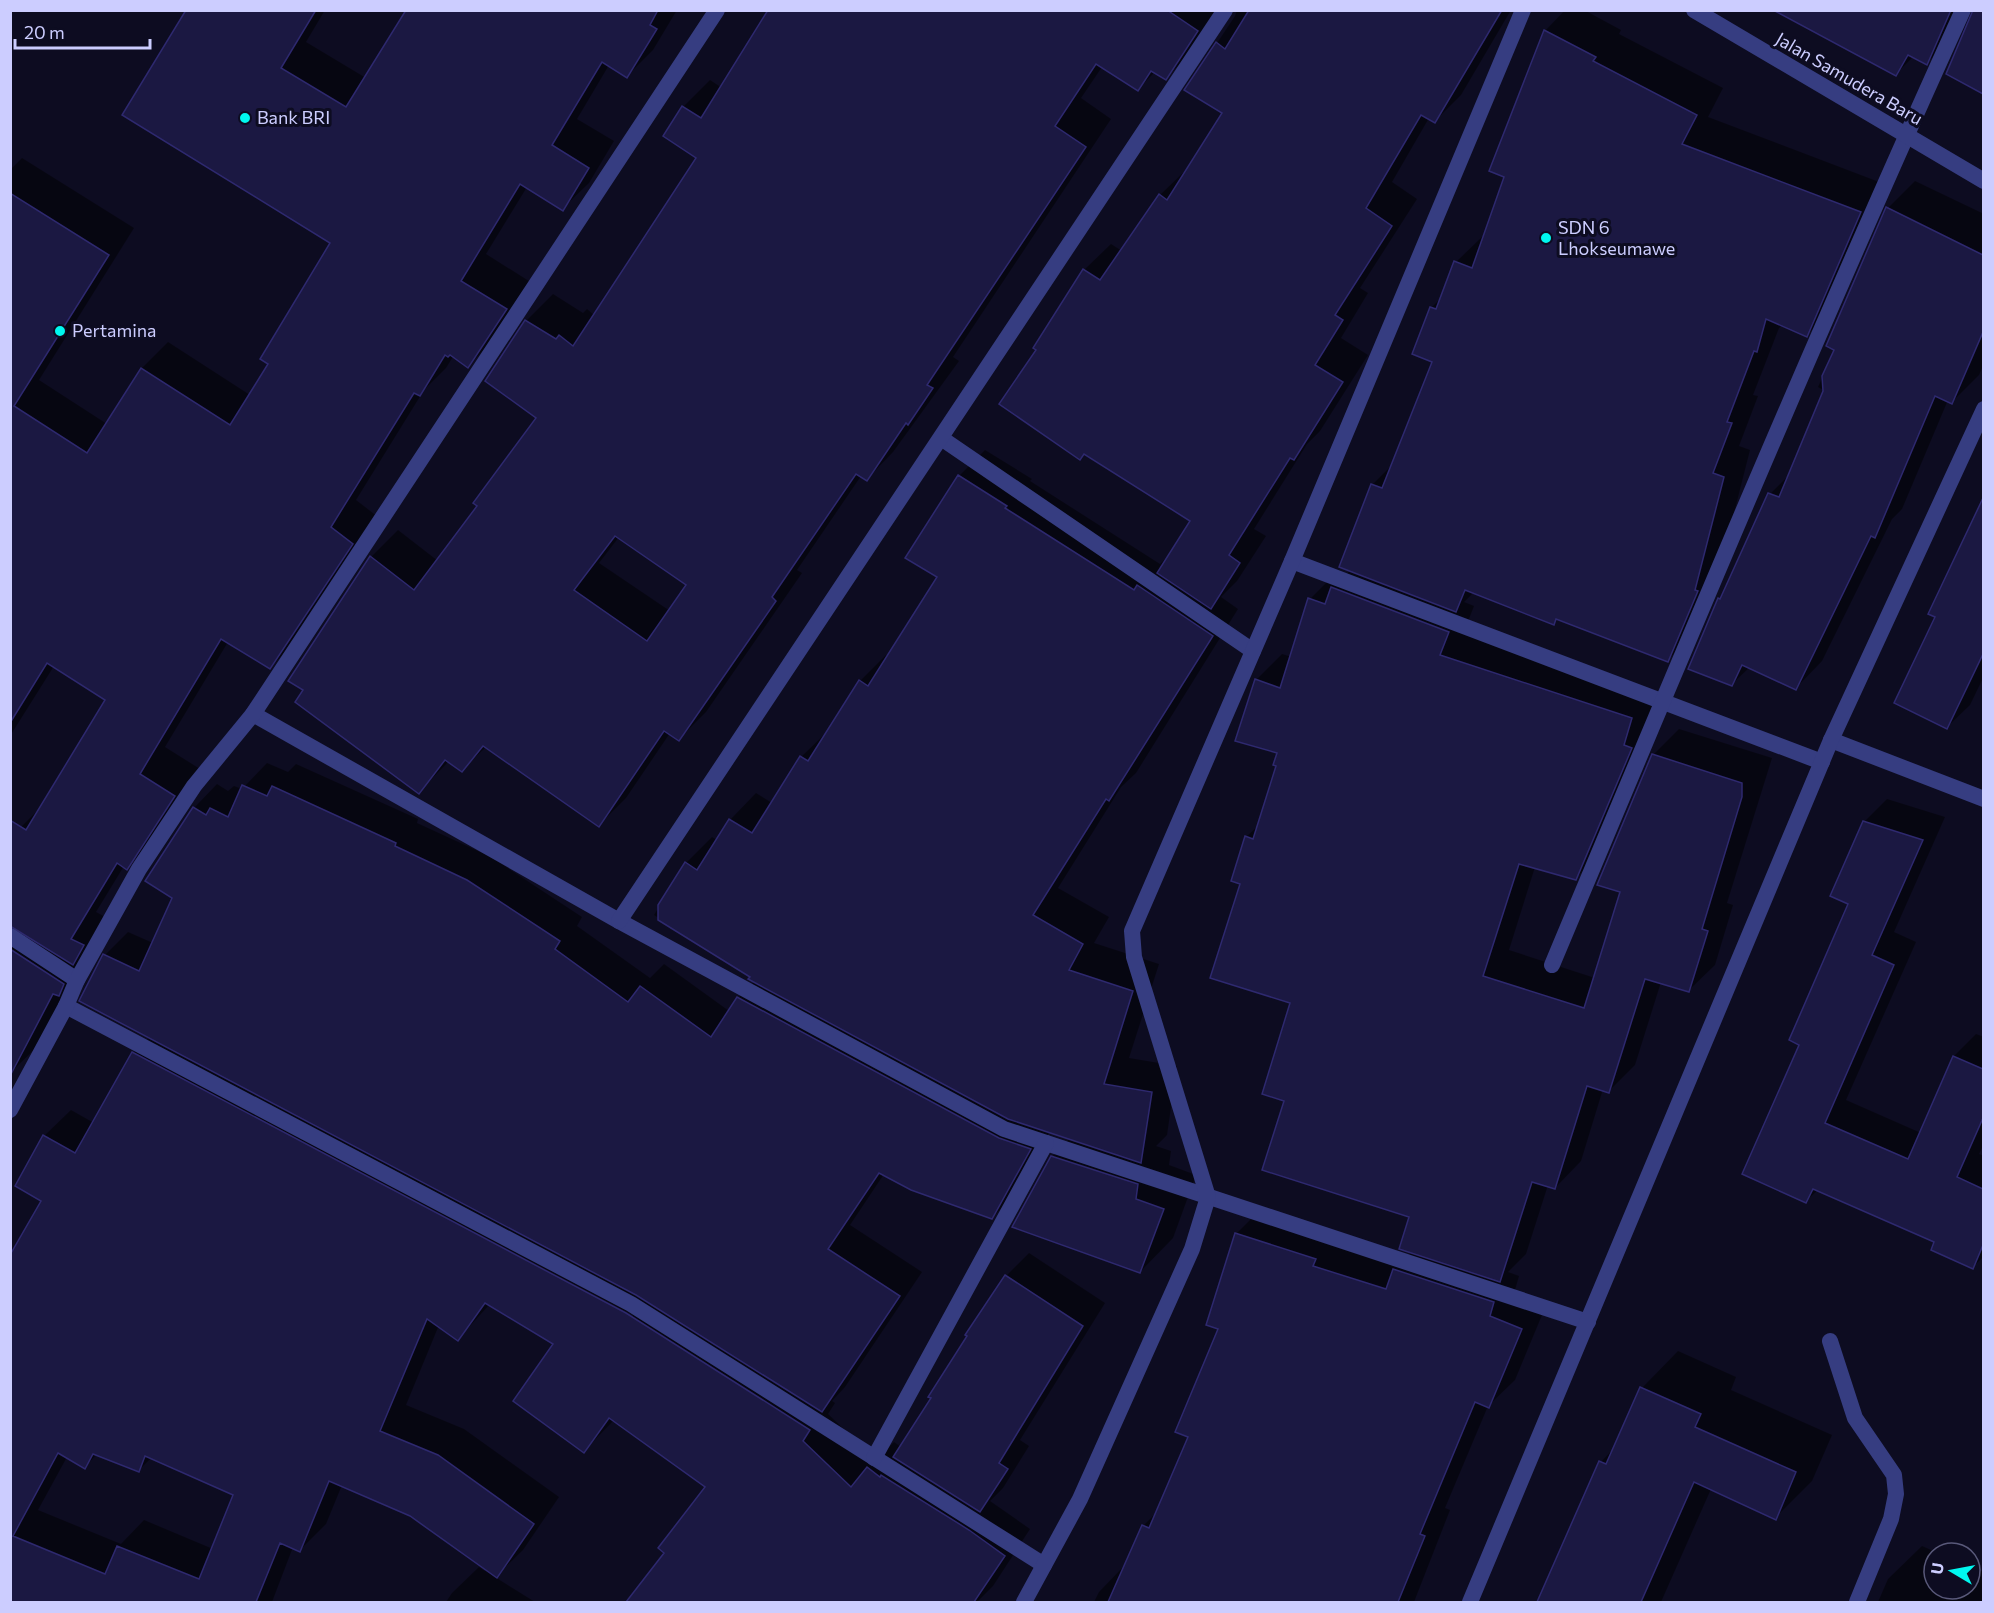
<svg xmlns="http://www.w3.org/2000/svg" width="1994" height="1613" viewBox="0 0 1994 1613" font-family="Commissioner,sans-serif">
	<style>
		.shadow { fill: #0007; fill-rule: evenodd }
		.building { fill: #1b1842; stroke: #2e296f; stroke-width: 1.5; fill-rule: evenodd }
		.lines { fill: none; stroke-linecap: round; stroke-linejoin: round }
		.minor { stroke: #363d81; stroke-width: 16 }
		.tertiary { stroke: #363d81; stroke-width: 16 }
		.poi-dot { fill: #00f7ef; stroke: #0d0c21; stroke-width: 2 }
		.labels { text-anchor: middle; stroke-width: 6; stroke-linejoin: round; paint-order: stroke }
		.street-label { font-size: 18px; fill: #cccdff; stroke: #0d0c21 }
		.poi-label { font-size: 18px; fill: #cccdff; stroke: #0d0c21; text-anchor: start }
	</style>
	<rect width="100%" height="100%" fill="#0d0c21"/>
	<!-- shadow -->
	<g class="shadow">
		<path d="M 188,10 L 325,10 L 306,42 L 366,78 L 408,10 L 677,10 L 653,50 L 627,76 L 609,65 L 577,119 L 614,141 L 589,183 L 562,209 L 527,187 L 486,254 L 532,283 L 494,340 L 468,366 L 454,355 L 446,368 L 424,390 L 356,500 L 378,517 L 296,641 L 270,668 L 228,642 L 165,747 L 200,769 L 153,841 L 126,868 L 124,866 L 96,912 L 109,919 L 38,1046 L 11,1072 L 10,845 L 21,827 L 41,807 L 107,699 L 54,666 L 10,736 L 10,170 L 22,158 L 134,228 L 39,380 L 107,424 L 142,368 L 168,342 L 250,395 L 270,363 L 333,243 Z"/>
		<path d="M 770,10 L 1220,10 L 1193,51 L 1166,78 L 1155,72 L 1138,89 L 1102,67 L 1081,98 L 1111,119 L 953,357 L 959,361 L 893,452 L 867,479 L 861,476 L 797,570 L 802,573 L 706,712 L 679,739 L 670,733 L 626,798 L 599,825 L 486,747 L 462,770 L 449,761 L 419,792 L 371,557 L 398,530 L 438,561 L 479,506 L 538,418 L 526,321 L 553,294 L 583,313 L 587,309 L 595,316 L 698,157 L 665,136 L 683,107 L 710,80 L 722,88 ZM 619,537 L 688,585 L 670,611 L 599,563 Z"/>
		<path d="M 1237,10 L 1511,10 L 1461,95 L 1435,121 L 1429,118 L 1392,182 L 1417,199 L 1360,288 L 1368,293 L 1341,338 L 1368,355 L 1320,431 L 1307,444 L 1254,529 L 1266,536 L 1237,581 L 1221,597 L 1238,609 L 1136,773 L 1121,787 L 1058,888 L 1109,917 L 1094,943 L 1159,964 L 1129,1058 L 1177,1066 L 1167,1135 L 1156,1146 L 1171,1151 L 1169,1165 L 1196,1175 L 1173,1238 L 1140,1272 L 1052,1157 L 1070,1138 L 1050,1131 L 1015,1194 L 992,1218 L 884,1174 L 850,1225 L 922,1272 L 845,1387 L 832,1401 L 835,1403 L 828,1414 L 876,1460 L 894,1442 L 901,1447 L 933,1398 L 969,1336 L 967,1335 L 1006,1276 L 1029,1253 L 1105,1303 L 1020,1440 L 1029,1446 L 1003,1488 L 990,1501 L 1030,1529 L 993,1586 L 977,1602 L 628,1602 L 666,1552 L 707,1486 L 614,1420 L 584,1451 L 555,1344 L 490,1304 L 458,1339 L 439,1325 L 406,1405 L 464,1429 L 559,1497 L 523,1550 L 495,1577 L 535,1602 L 446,1602 L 452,1593 L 479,1567 L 485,1571 L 486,1568 L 411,1514 L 342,1485 L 326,1524 L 300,1550 L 293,1547 L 272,1602 L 10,1602 L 10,1258 L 43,1200 L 44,1136 L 71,1110 L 94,1123 L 133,1053 L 150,1037 L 105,955 L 128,932 L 153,943 L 174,897 L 147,880 L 194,808 L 217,784 L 228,791 L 234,786 L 242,789 L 267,763 L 288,772 L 296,764 L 418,819 L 417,823 L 491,857 L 582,917 L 577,926 L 650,978 L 664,964 L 729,1011 L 738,998 L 755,981 L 752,976 L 654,915 L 686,863 L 712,837 L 717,840 L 730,820 L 756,793 L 772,803 L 801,757 L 828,731 L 860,681 L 886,655 L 889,656 L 939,577 L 959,476 L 985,450 L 1032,479 L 1030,481 L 1160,564 L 1165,559 L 1167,561 L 1192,521 L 1085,453 L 1080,458 L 1038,350 L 1084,270 L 1111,244 L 1122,251 L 1160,195 L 1187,169 L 1188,170 L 1225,112 L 1186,90 L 1235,16 ZM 139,1055 L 633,1315 L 632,1318 L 139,1058 ZM 97,1454 L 139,1470 L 152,1457 L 235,1494 L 213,1549 L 144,1520 L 121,1544 L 38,1510 L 67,1457 L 85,1467 Z"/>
		<path d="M 1565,10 L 1584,10 L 1621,30 L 1619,34 L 1723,88 L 1708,117 L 1887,185 L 1833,309 L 1806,336 L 1782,325 L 1779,328 L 1753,395 L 1758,396 L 1739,446 L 1750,450 L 1721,564 L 1694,633 L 1668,660 L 1559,618 L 1554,623 L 1474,592 L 1464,602 L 1474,606 L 1465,629 L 1657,692 L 1602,852 L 1576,878 L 1535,867 L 1509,950 L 1595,978 L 1622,891 L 1653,755 L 1679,729 L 1772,758 L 1727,903 L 1733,905 L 1715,965 L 1688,991 L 1661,982 L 1635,1065 L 1609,1091 L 1603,1089 L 1581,1161 L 1555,1188 L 1548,1185 L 1526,1254 L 1508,1272 L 1519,1276 L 1515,1290 L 1547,1303 L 1515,1380 L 1488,1406 L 1445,1508 L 1450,1510 L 1414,1602 L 1094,1602 L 1099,1592 L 1125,1565 L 1143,1526 L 1159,1510 L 1190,1437 L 1220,1328 L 1236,1234 L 1262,1208 L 1403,1260 L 1412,1251 L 1411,1216 L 1286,1100 L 1291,1002 L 1242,883 L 1246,837 L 1259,825 L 1277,765 L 1278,752 L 1256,680 L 1282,654 L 1292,657 L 1310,599 L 1336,573 L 1345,576 L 1350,570 L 1372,485 L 1394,463 L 1434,361 L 1431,308 L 1443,296 L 1456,262 L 1483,236 L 1485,236 L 1506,176 L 1545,31 Z"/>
		<path d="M 1775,10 L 1966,10 L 1955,35 L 1927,63 L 1914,56 L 1896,74 Z"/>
		<path d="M 1975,10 L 1984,10 L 1984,92 L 1948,74 Z"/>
		<path d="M 1915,181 L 1984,214 L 1984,364 L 1979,375 L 1952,402 L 1948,400 L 1902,509 L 1892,519 L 1822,661 L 1795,689 L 1750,667 L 1732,684 L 1719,599 L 1724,594 L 1770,494 L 1791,473 L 1825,391 L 1818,387 L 1836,349 L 1888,208 Z"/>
		<path d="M 1984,521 L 1984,676 L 1970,705 L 1947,727 L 1937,616 L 1966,539 Z"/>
		<path d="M 1887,799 L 1945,817 L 1894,932 L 1916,942 L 1846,1100 L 1921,1133 L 1954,1056 L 1976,1034 L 1984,1037 L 1984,1144 L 1979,1154 L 1984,1156 L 1984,1256 L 1973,1267 L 1936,1242 L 1818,1190 L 1806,1201 L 1801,1044 L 1850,904 L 1864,822 Z"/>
		<path d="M 1678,1351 L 1736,1377 L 1731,1390 L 1832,1435 L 1812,1481 L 1775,1518 L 1711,1489 L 1661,1602 L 1539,1602 L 1601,1462 L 1615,1447 L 1642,1388 Z"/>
		<path d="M 1922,1546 L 1938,1553 L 1934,1553 L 1934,1589 L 1970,1589 L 1970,1567 L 1984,1572 L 1984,1602 L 1878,1602 L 1888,1579 Z"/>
	</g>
	<!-- building -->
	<g class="building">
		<path d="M 186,10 L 316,10 L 281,68 L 346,107 L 406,10 L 658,10 L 650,25 L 657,29 L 627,78 L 602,62 L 552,145 L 589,168 L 563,211 L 520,184 L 461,281 L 507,309 L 468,368 L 450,355 L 448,357 L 445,355 L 420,396 L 414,393 L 331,527 L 353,544 L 270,669 L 221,639 L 140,774 L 175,796 L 127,870 L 117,863 L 71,939 L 84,945 L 73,965 L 10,926 L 10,820 L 26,830 L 105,700 L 47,663 L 10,723 L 10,193 L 109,255 L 14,406 L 87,453 L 141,368 L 230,425 L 268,364 L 260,359 L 330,243 L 122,115 Z"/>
		<path d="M 768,10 L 1167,10 L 1198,31 L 1166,80 L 1151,71 L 1138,91 L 1096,64 L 1055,126 L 1086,147 L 927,385 L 933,388 L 908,425 L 906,423 L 867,481 L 856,474 L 772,597 L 776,601 L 679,741 L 664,731 L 599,827 L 483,746 L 462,772 L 445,760 L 419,794 L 295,702 L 303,690 L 288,681 L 370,556 L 414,590 L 477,506 L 473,503 L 536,418 L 485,381 L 525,320 L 556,339 L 559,335 L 573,346 L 696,158 L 663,136 L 682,106 L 701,118 ZM 615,536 L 686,585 L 647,641 L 574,590 Z"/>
		<path d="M 1249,10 L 1502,10 L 1435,123 L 1421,115 L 1366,208 L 1392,226 L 1335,315 L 1343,320 L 1315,365 L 1343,382 L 1294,460 L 1290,458 L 1229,555 L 1240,563 L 1211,609 L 1157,573 L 1190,521 L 1084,454 L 1080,460 L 999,404 L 1036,350 L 1033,348 L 1083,269 L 1100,280 L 1159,194 L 1167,200 L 1222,113 L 1184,90 L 1216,42 L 1225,49 Z"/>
		<path d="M 1773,10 L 1951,10 L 1927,65 L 1908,55 L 1896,76 Z"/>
		<path d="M 1973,10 L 1983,10 L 1983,94 L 1946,74 Z"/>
		<path d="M 1544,30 L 1596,57 L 1593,61 L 1697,115 L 1682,144 L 1861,212 L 1807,337 L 1766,319 L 1757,352 L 1754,351 L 1727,422 L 1732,423 L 1713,473 L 1724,477 L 1695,590 L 1698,591 L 1668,662 L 1556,619 L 1554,625 L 1465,590 L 1456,612 L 1339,567 L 1371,484 L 1382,488 L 1432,362 L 1412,354 L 1430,307 L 1436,309 L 1454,261 L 1472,268 L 1504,177 L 1489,171 Z"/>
		<path d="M 1886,207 L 1983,255 L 1983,332 L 1952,404 L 1935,396 L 1875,538 L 1871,536 L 1796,690 L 1742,665 L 1732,686 L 1688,669 L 1718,598 L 1720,599 L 1768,493 L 1779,497 L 1823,391 L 1822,376 L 1834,350 L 1826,346 Z"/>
		<path d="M 958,475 L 1007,506 L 1005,508 L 1134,590 L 1137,585 L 1213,636 L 1109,801 L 1106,799 L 1033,915 L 1083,944 L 1069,970 L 1133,991 L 1104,1084 L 1152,1092 L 1141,1163 L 1008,1119 L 748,979 L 750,977 L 658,920 L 658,905 L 685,862 L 697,870 L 729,819 L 752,833 L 800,756 L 808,761 L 859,680 L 868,686 L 937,577 L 905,558 Z"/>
		<path d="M 1983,498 L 1983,654 L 1947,729 L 1894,703 L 1935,617 L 1928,614 Z"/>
		<path d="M 1331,587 L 1449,632 L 1440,655 L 1632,718 L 1624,745 L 1632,748 L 1576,880 L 1519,864 L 1483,976 L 1584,1008 L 1620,892 L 1597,885 L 1652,754 L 1742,783 L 1742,797 L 1702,929 L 1708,931 L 1689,992 L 1645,979 L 1609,1093 L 1587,1086 L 1555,1189 L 1532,1182 L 1500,1282 L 1399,1249 L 1409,1217 L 1262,1170 L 1284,1101 L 1262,1094 L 1290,1003 L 1210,978 L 1240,884 L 1231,881 L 1245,836 L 1253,839 L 1276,766 L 1273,765 L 1277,753 L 1235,741 L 1255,679 L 1280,688 L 1308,598 L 1325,604 Z"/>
		<path d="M 242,785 L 267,796 L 272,786 L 396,843 L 395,846 L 467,880 L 560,941 L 555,949 L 628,1002 L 640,986 L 711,1037 L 737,997 L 999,1138 L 1031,1149 L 992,1219 L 911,1190 L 879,1173 L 828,1249 L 900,1296 L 822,1412 L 636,1295 L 79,1001 L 103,954 L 139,971 L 172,898 L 145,881 L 193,807 L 206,815 L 210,808 L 228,817 Z"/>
		<path d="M 1863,821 L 1923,840 L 1872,955 L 1894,965 L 1825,1123 L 1908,1159 L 1953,1056 L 1983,1069 L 1983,1118 L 1957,1177 L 1983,1189 L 1983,1245 L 1973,1269 L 1931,1250 L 1934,1242 L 1813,1189 L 1806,1203 L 1742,1174 L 1799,1045 L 1789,1040 L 1848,904 L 1830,896 Z"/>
		<path d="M 10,949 L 64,984 L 59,996 L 53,994 L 10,1076 Z"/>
		<path d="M 132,1052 L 626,1313 L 810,1430 L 803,1441 L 851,1487 L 867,1467 L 880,1477 L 881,1475 L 969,1530 L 1005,1556 L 974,1602 L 626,1602 L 664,1553 L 658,1548 L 705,1487 L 609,1418 L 584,1453 L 513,1401 L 553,1344 L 485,1303 L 458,1341 L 427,1319 L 380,1431 L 438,1455 L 534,1524 L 497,1578 L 410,1516 L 329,1481 L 300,1552 L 280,1543 L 256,1602 L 10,1602 L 10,1255 L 41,1201 L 15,1186 L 43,1135 L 75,1153 ZM 58,1453 L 85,1469 L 93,1454 L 139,1472 L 145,1456 L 233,1495 L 199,1579 L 117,1546 L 105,1574 L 13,1536 Z"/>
		<path d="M 1051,1156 L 1138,1184 L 1136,1199 L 1164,1209 L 1140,1273 L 1012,1227 Z"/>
		<path d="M 1235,1233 L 1316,1259 L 1313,1266 L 1386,1289 L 1393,1269 L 1494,1302 L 1490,1316 L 1522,1329 L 1489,1408 L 1475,1402 L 1420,1534 L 1425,1536 L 1398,1602 L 1108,1602 L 1142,1525 L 1149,1528 L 1188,1437 L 1175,1432 L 1218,1329 L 1206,1325 Z"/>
		<path d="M 1005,1275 L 1083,1326 L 999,1463 L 1008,1469 L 980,1512 L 893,1457 L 931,1398 L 928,1397 L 967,1336 L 965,1335 Z"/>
		<path d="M 1640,1387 L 1701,1414 L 1695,1427 L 1796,1472 L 1776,1520 L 1694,1482 L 1641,1602 L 1537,1602 L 1599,1461 L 1606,1464 Z"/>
	</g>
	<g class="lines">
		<!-- minor -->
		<g class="minor">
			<path d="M 941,438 L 1253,651"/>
			<path d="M 1292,561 L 1822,762"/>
			<path d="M 253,714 L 619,921 L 1004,1129 L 1588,1322"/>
			<path d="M 1831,740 L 1984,799"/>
			<path d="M 619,921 L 1225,10"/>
			<path d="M 10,936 L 77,980"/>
			<path d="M 1552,965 C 1686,645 1820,325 1963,10"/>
			<path d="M 66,1006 L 631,1304 L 1044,1565"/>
			<path d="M 10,1110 L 66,1006 L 77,980 L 139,869 L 194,786 L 253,714 L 717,10"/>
			<path d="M 1830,1341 L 1855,1418 L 1894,1475 L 1896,1494 L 1891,1519 L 1857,1602"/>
			<path d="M 874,1458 L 1046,1143"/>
			<path d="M 1024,1602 L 1080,1499 L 1192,1249 L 1208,1197 L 1134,957 L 1132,931 L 1292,561 L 1523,10"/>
			<path d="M 1470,1602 L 1831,740 L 1984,409"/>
		</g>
		<!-- tertiary -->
		<path class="tertiary" d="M 1694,10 L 1984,181"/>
	</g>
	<!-- markers -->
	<g class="poi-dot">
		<circle cx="245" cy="118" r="6"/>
		<circle cx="1546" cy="238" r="6"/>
		<circle cx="60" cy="331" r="6"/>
	</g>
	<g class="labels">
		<!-- street labels -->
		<g class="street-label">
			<text transform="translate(1849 79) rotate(30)" y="6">Jalan Samudera Baru</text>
		</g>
		<!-- poi labels -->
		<g class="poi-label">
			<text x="257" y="124">Bank BRI</text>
			<text x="1558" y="234">SDN 6<tspan x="1558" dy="21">Lhokseumawe</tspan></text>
			<text x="72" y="337">Pertamina</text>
		</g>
	</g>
	<!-- border -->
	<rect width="1994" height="1613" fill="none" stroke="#cccdff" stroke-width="24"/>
	<!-- north arrow -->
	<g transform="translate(1952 1571) rotate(280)"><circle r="28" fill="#0d0c21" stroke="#59597a" stroke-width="1.5"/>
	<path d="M0-4.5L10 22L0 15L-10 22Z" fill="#00f7ef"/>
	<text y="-9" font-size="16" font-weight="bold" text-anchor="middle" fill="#cccdff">U</text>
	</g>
	<!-- scale -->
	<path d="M15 39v9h135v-9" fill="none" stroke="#cccdff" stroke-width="3"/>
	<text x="24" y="39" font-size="18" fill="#cccdff" stroke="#0d0c21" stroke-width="4.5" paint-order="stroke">20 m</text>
</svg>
